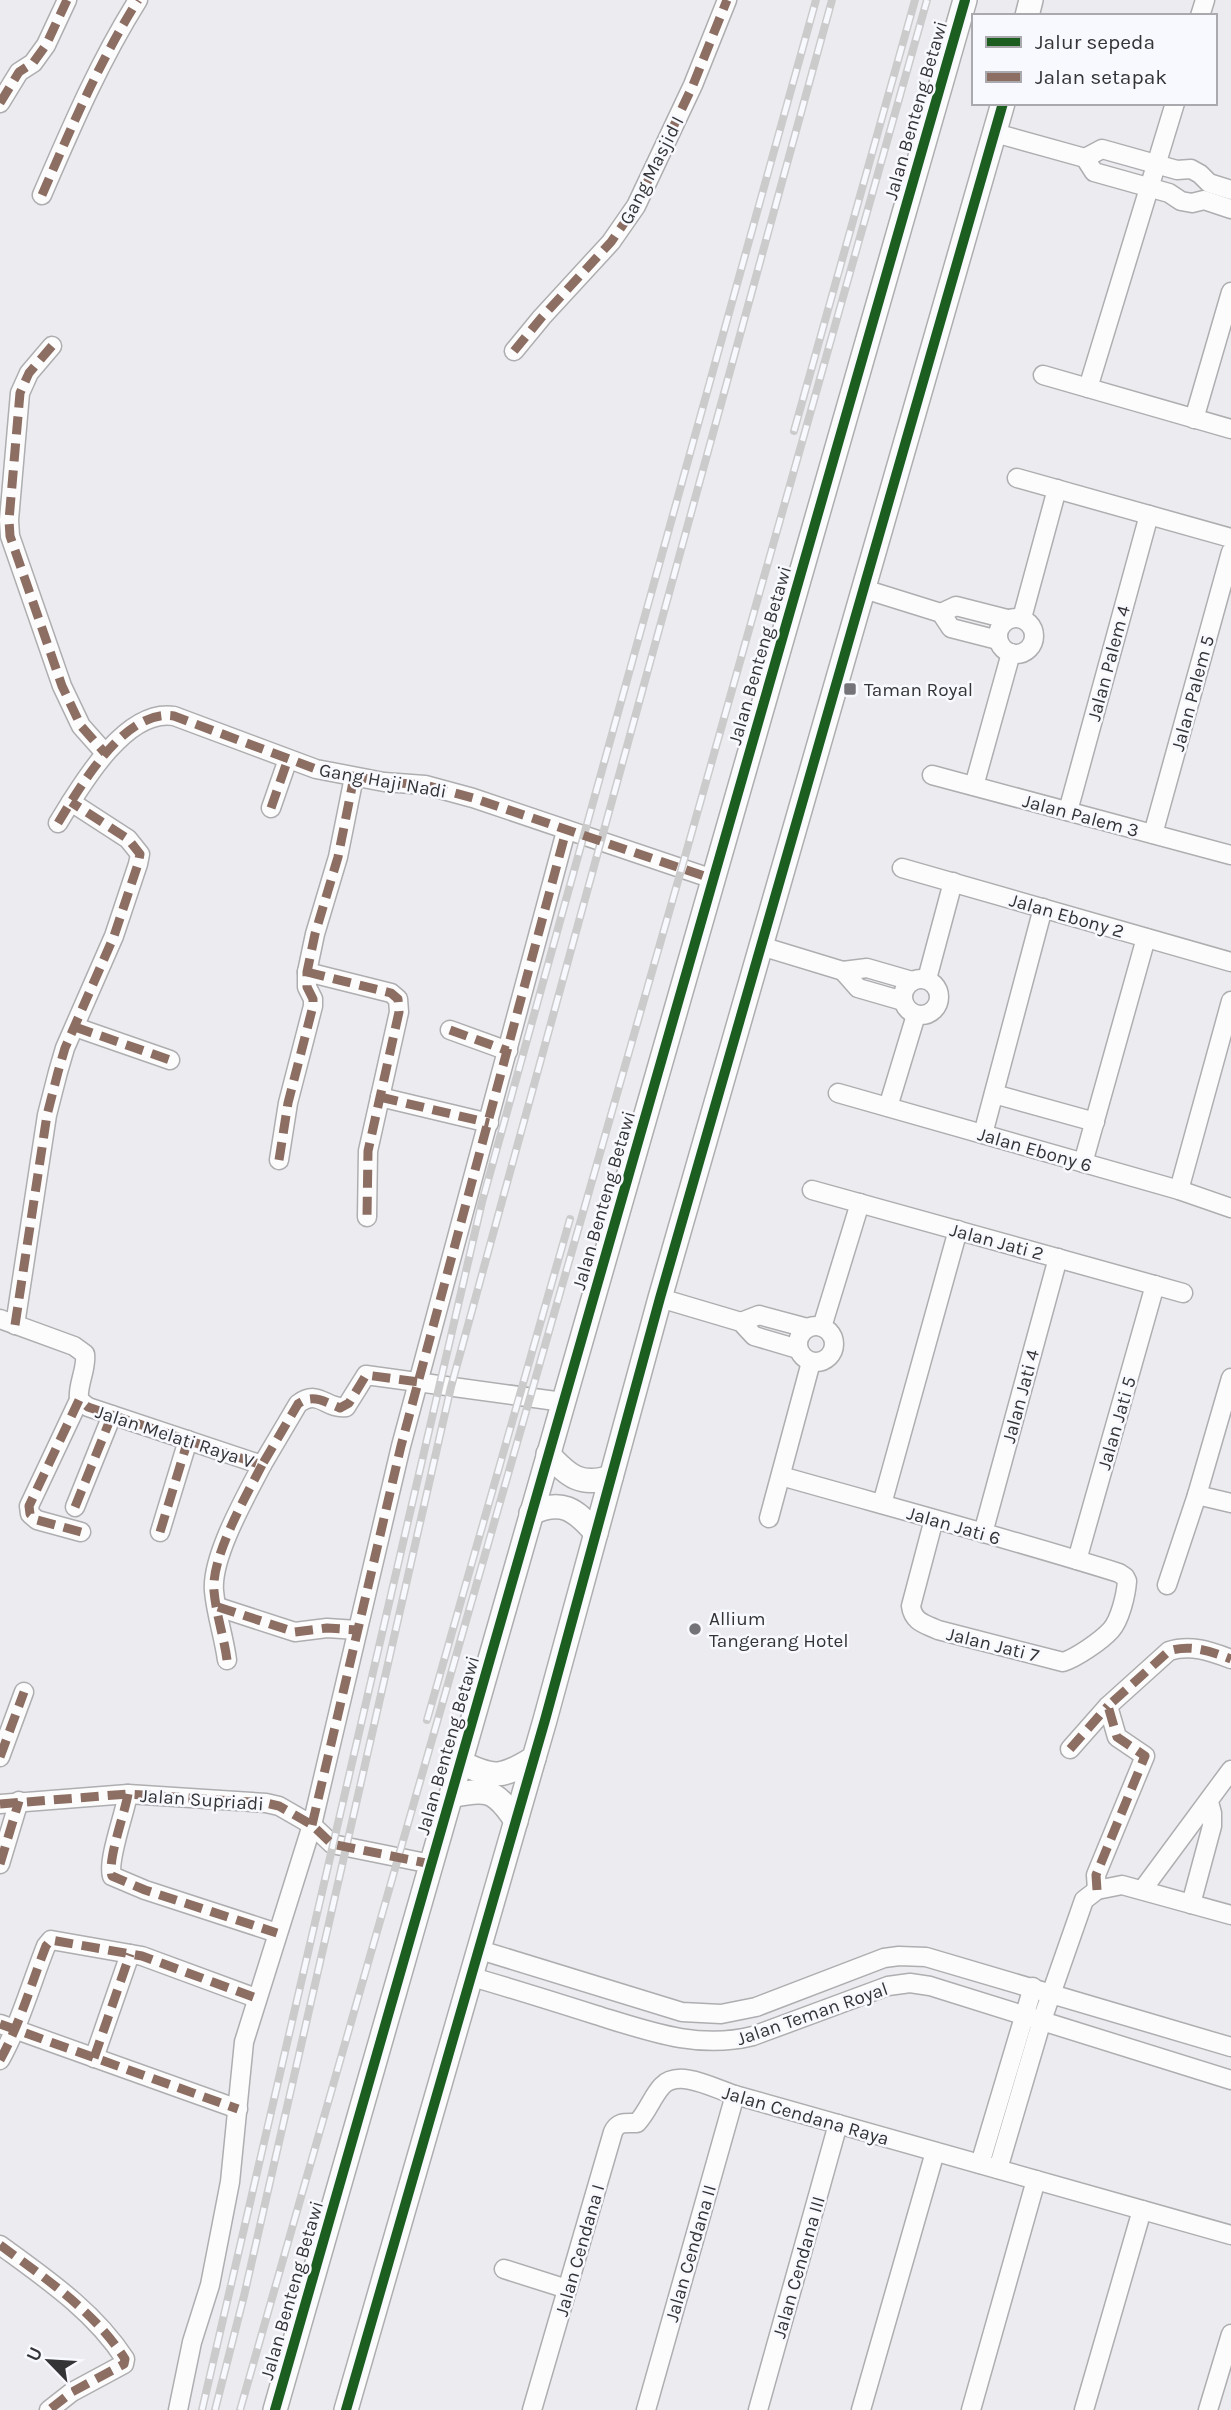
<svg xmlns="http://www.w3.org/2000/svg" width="1231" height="2410" viewBox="0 0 1231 2410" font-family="Karla,sans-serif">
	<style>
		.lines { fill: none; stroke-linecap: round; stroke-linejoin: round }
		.minor-casing { stroke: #aeaeb1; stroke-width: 21 }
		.major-casing { stroke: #aeaeb1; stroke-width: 26 }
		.minor { stroke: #fcfcfd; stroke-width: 18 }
		.major { stroke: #fcfcfd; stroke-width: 23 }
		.rail-casing { stroke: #cbcbcc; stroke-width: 8 }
		.rail { stroke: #f8f9fe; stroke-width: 5; stroke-dasharray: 16; stroke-linecap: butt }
		.quiet { stroke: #8d6e63; stroke-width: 9; stroke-dasharray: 18 9; stroke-linecap: butt }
		.cycleway-casing { stroke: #f8f9fe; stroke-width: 15 }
		.cycleway { stroke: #1b5e20; stroke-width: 10 }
		.poi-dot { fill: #747478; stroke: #f8f9fe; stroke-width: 2.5 }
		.labels { text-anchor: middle; stroke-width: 5; stroke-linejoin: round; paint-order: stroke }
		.street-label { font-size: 19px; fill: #343437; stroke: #f8f9fe }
		.poi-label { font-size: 19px; fill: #343437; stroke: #f8f9fe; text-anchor: start }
	</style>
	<rect width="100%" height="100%" fill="#ececf0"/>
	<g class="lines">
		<defs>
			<g id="minor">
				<path d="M 1200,16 L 1205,0"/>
				<path d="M 0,103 L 19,72 L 33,63 L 46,45 L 67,0"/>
				<path d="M 995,133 L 1085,158 L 1094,172 L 1169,193 L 1181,201 L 1192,203 L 1204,200 L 1231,209"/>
				<path d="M 1085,158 L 1102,149 L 1177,170 L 1191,169 L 1200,174 L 1209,183 L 1231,190"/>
				<path d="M 42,195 C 71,128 99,62 138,0"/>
				<path d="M 52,346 L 29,373 L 20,393 L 9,520 L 10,536 L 62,686 L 81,726 L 105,753"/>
				<path d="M 514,351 L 542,317 L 611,242 L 636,206 L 693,85 L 727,0"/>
				<path d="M 1043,375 L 1231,429"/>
				<path d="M 1088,388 L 1175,103"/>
				<path d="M 1194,419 L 1231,292"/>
				<path d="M 1017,478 L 1231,538"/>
				<path d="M 864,589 L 941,613 L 951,628 L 998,640"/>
				<path d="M 941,613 L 956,606 L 1007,619"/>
				<circle cx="1016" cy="636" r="18"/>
				<path d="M 1022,618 L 1057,489"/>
				<path d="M 932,775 L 1231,855"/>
				<path d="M 974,786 L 1011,653"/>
				<path d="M 271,808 L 288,759"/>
				<path d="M 1068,811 L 1149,515"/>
				<path d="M 58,823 C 80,787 125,708 174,716 L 316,769 L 384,782 L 425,785 L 473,798 L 713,879"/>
				<path d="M 1153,834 L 1231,552"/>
				<path d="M 902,868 L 1231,962"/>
				<path d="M 761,946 L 843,971 L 867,968 L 912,981"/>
				<path d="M 843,971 L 858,988 L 903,1001"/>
				<path d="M 307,972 L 391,993 L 398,999 L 399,1012 L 368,1151 L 367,1217"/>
				<circle cx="921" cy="997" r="18"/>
				<path d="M 927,979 L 953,882"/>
				<path d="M 75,1027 L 170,1060"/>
				<path d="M 450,1030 L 508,1051"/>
				<path d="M 838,1093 L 1179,1190 L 1231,1208"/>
				<path d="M 994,1094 L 1095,1122"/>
				<path d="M 380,1097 L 489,1123"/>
				<path d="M 888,1107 L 916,1015"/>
				<path d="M 983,1134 L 1043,908"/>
				<path d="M 279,1160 L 288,1103 L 313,1006 L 313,999 L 307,987 L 307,972 L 315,934 L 338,857 L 354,777"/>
				<path d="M 1083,1163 L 1146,938"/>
				<path d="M 812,1190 L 1183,1293"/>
				<path d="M 1179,1190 L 1231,1001"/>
				<path d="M 660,1298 L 741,1322 L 754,1336 L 798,1349"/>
				<path d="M 0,1319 L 74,1346 L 85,1354 C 87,1370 77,1384 79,1400 L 29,1506 L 30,1514 L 37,1520 L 81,1532"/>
				<path d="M 741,1322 L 759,1315 L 807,1328"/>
				<path d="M 15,1325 L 47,1115 L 58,1072 L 65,1048 L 114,936 L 138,864 L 140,854 L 128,839 L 71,802"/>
				<circle cx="816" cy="1344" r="18"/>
				<path d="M 822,1327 L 860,1203"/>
				<path d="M 79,1400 L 88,1407 L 262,1465 L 298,1404 C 319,1388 326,1410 346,1407 L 366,1375 L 563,1402"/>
				<path d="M 781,1476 C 894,1508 1007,1538 1119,1573 L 1125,1577 L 1127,1581 C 1126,1595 1120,1620 1111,1630 C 1101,1641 1076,1658 1063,1662 L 938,1630 C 925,1624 913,1622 911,1606 L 934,1519"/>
				<path d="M 1197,1495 L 1231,1503"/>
				<path d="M 882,1504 L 958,1230"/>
				<path d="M 75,1507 L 112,1415"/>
				<path d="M 769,1518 L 811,1362"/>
				<path d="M 160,1532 L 188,1440"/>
				<path d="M 983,1533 L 1058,1258"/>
				<path d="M 1077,1560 L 1155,1285"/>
				<path d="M 1167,1585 L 1197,1495 L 1231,1378"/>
				<path d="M 218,1607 L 295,1632 L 327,1628 L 357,1630"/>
				<path d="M 227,1660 C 224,1637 216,1614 214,1591 C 211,1557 246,1496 262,1465"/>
				<path d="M 1070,1749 L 1108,1706"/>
				<path d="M 0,1757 L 24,1692"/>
				<path d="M 128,1794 C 125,1813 107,1860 112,1876 L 145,1890 L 277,1933"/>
				<path d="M 0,1804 L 128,1794 L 266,1803 L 279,1806 L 312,1825 L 332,1844 L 431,1864"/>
				<path d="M 0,1864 L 19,1801"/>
				<path d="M 1143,1889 L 1231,1770"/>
				<path d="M 1097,1890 L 1096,1875 L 1145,1756 L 1117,1737 L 1108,1706 L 1169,1651 C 1190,1644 1210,1651 1231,1659"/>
				<path d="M 1191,1904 L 1212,1826 L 1212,1813 L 1209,1802"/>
				<path d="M 480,1950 L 682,2012 L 721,2014 L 756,2007 L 884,1958 L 899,1956 L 926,1957 L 1231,2047"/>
				<path d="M 472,1977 C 514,1989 555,2002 596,2015 C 648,2031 698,2050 753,2036 L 888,1986 L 910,1983 L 930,1986 L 1231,2080"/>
				<path d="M 0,2024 L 238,2109"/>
				<path d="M 94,2058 L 130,1954"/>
				<path d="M 0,2060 C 20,2024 31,1984 46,1946 L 51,1940 L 142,1956 L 256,1998"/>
				<path d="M 980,2164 L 1033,1987"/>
				<path d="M 998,2169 L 1042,2020 L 1084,1900 L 1097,1890 L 1122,1885 L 1231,1915"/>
				<path d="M 0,2245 C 45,2278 94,2311 125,2359 L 124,2364 L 72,2392 L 49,2410"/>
				<path d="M 504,2269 L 567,2289"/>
				<path d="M 178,2410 L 192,2342 L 210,2285 L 230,2182 L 244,2042 L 312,1825 L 401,1446 L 566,831"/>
				<path d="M 532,2410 L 613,2132 C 618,2121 626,2123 637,2123 C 648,2111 652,2097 662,2086 C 679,2068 715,2089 735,2095 L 1231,2235"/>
				<path d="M 646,2410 L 735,2095"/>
				<path d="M 758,2410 L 838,2124"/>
				<path d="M 861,2410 L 935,2152"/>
				<path d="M 971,2410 L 1036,2180"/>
				<path d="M 1084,2410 L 1142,2210"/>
				<path d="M 1208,2410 L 1231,2334"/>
			</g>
			<g id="major">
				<path d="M 1027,16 L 1031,0"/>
				<path d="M 548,1454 C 568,1476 581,1487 611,1477"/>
				<path d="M 531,1513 C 562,1499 575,1509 596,1533"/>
				<path d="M 460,1762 C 494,1779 502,1778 534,1758"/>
				<path d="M 451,1796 C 487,1788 495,1789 516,1821"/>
				<path d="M 275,2410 L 965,0"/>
				<path d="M 346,2410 L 545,1720 L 660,1298 L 1003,103"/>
			</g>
		</defs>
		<!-- minor casing -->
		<use href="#minor" class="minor-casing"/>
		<!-- major casing -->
		<use href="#major" class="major-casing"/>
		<!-- minor -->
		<use href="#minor" class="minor"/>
		<!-- major -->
		<use href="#major" class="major"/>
		<defs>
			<g id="rail">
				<path d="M 794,431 L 915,0"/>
				<path d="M 427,1720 L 570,1219"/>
				<path d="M 202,2410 L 482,1202 L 816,0"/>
				<path d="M 215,2410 L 244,2296 L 451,1387 L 832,0"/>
				<path d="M 240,2410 L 682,867 L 927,0"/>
			</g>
		</defs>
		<!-- rail casing -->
		<use href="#rail" class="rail-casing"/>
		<!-- rail -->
		<use href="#rail" class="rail"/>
		<!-- quiet -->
		<g class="quiet">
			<path d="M 0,103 L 19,72 L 33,63 L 46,45 L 67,0"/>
			<path d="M 42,195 C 71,128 99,62 138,0"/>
			<path d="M 52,346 L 29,373 L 20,393 L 9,520 L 10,536 L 62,686 L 81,726 L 105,753"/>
			<path d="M 514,351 L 542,317 L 611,242 L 636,206 L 693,85 L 727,0"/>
			<path d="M 271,808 L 288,759"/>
			<path d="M 58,823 C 80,787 125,708 174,716 L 316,769 L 384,782 L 425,785 L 473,798 L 713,879"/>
			<path d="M 307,972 L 391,993 L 398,999 L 399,1012 L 368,1151 L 367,1217"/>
			<path d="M 75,1027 L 170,1060"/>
			<path d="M 450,1030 L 508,1051"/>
			<path d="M 380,1097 L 489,1123"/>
			<path d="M 279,1160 L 288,1103 L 313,1006 L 313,999 L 307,987 L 307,972 L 315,934 L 338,857 L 354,777"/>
			<path d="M 15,1325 L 47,1115 L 58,1072 L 65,1048 L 114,936 L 138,864 L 140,854 L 128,839 L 71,802"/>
			<path d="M 75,1507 L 112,1415"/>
			<path d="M 81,1532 L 37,1520 L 30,1514 L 29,1506 L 79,1400 L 88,1407 L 262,1465 L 298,1404 C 313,1393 325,1402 340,1408 L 349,1403 L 366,1375 L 419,1382"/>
			<path d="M 160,1532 L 188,1440"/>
			<path d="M 218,1607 L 295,1632 L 327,1628 L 357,1630"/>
			<path d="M 227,1660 C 224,1637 216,1614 214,1591 C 211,1557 246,1496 262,1465"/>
			<path d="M 1070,1749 L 1108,1706"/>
			<path d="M 0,1757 L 24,1692"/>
			<path d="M 128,1794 C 125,1813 107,1860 112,1876 L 145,1890 L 277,1933"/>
			<path d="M 0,1804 L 128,1794 L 266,1803 L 279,1806 L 312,1825 L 332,1844 L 431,1864"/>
			<path d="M 312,1825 L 401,1446 L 566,831"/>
			<path d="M 0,1864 L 19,1801"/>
			<path d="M 1097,1890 L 1096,1875 L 1145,1756 L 1117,1737 L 1108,1706 L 1169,1651 C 1190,1644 1210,1651 1231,1659"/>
			<path d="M 0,2024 L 238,2109"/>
			<path d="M 94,2058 L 130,1954"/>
			<path d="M 0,2060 C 20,2024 31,1984 46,1946 L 51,1940 L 142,1956 L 256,1998"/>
			<path d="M 0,2245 C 45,2278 94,2311 125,2359 L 124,2364 L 72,2392 L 49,2410"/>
		</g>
		<defs>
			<g id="cycleway">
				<path d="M 275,2410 L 965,0"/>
				<path d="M 346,2410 L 545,1720 L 660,1298 L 1003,103"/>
			</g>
		</defs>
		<!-- cycleway casing -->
		<use href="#cycleway" class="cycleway-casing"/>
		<!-- cycleway -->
		<use href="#cycleway" class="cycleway"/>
	</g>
	<!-- markers -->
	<g class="poi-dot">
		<rect x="843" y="682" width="14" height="14" rx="3.5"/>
		<circle cx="695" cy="1629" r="7"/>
	</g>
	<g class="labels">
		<!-- street labels -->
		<g class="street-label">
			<text transform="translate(915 110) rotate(-74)" y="7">Jalan Benteng Betawi</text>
			<text transform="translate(651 170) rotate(-63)" y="7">Gang Masjid I</text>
			<text transform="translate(759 655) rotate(-74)" y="7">Jalan Benteng Betawi</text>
			<text transform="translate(1108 663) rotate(-75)" y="7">Jalan Palem 4</text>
			<text transform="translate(1192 693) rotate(-75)" y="7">Jalan Palem 5</text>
			<text transform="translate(383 780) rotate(10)" y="7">Gang Haji Nadi</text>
			<text transform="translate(1081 815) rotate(15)" y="7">Jalan Palem 3</text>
			<text transform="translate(1067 915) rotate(16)" y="7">Jalan Ebony 2</text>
			<text transform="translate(1035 1149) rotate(16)" y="7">Jalan Ebony 6</text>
			<text transform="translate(603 1200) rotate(-74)" y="7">Jalan Benteng Betawi</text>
			<text transform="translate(997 1241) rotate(15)" y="7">Jalan Jati 2</text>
			<text transform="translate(1020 1396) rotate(-75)" y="7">Jalan Jati 4</text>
			<text transform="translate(1116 1423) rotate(-74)" y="7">Jalan Jati 5</text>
			<text transform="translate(175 1436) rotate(18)" y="7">Jalan Melati Raya V</text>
			<text transform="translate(954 1525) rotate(16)" y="7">Jalan Jati 6</text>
			<text transform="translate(993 1644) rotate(14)" y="7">Jalan Jati 7</text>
			<text transform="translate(447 1745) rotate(-74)" y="7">Jalan Benteng Betawi</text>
			<text transform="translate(202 1799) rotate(4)" y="7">Jalan Supriadi</text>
			<text transform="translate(812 2013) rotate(-19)" y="7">Jalan Teman Royal</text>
			<text transform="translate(806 2115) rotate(16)" y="7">Jalan Cendana Raya</text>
			<text transform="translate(579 2250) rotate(-74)" y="7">Jalan Cendana I</text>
			<text transform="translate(690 2253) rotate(-74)" y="7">Jalan Cendana II</text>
			<text transform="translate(798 2267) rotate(-74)" y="7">Jalan Cendana III</text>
			<text transform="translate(291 2290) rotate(-74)" y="7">Jalan Benteng Betawi</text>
		</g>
		<!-- poi labels -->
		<g class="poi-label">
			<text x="864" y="696">Taman Royal</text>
			<text x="709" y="1625">Allium<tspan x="709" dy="22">Tangerang Hotel</tspan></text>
		</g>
	</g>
	<!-- legend -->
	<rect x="972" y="14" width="245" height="91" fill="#f8f9fe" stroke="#aaaaae" stroke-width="2"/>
	<rect x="986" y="37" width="35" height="10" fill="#1b5e20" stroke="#aaaaae" stroke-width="2"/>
	<text x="1035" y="49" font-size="21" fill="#343437">Jalur sepeda</text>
	<rect x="986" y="72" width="35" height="10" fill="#8d6e63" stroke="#aaaaae" stroke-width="2"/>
	<text x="1035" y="84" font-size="21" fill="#343437">Jalan setapak</text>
	<!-- north arrow -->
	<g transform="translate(49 2361) rotate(295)" stroke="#f8f9fe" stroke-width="5" paint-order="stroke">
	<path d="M0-5L12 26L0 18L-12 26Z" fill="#343437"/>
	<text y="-10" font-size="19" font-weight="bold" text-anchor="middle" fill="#343437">U</text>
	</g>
</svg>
